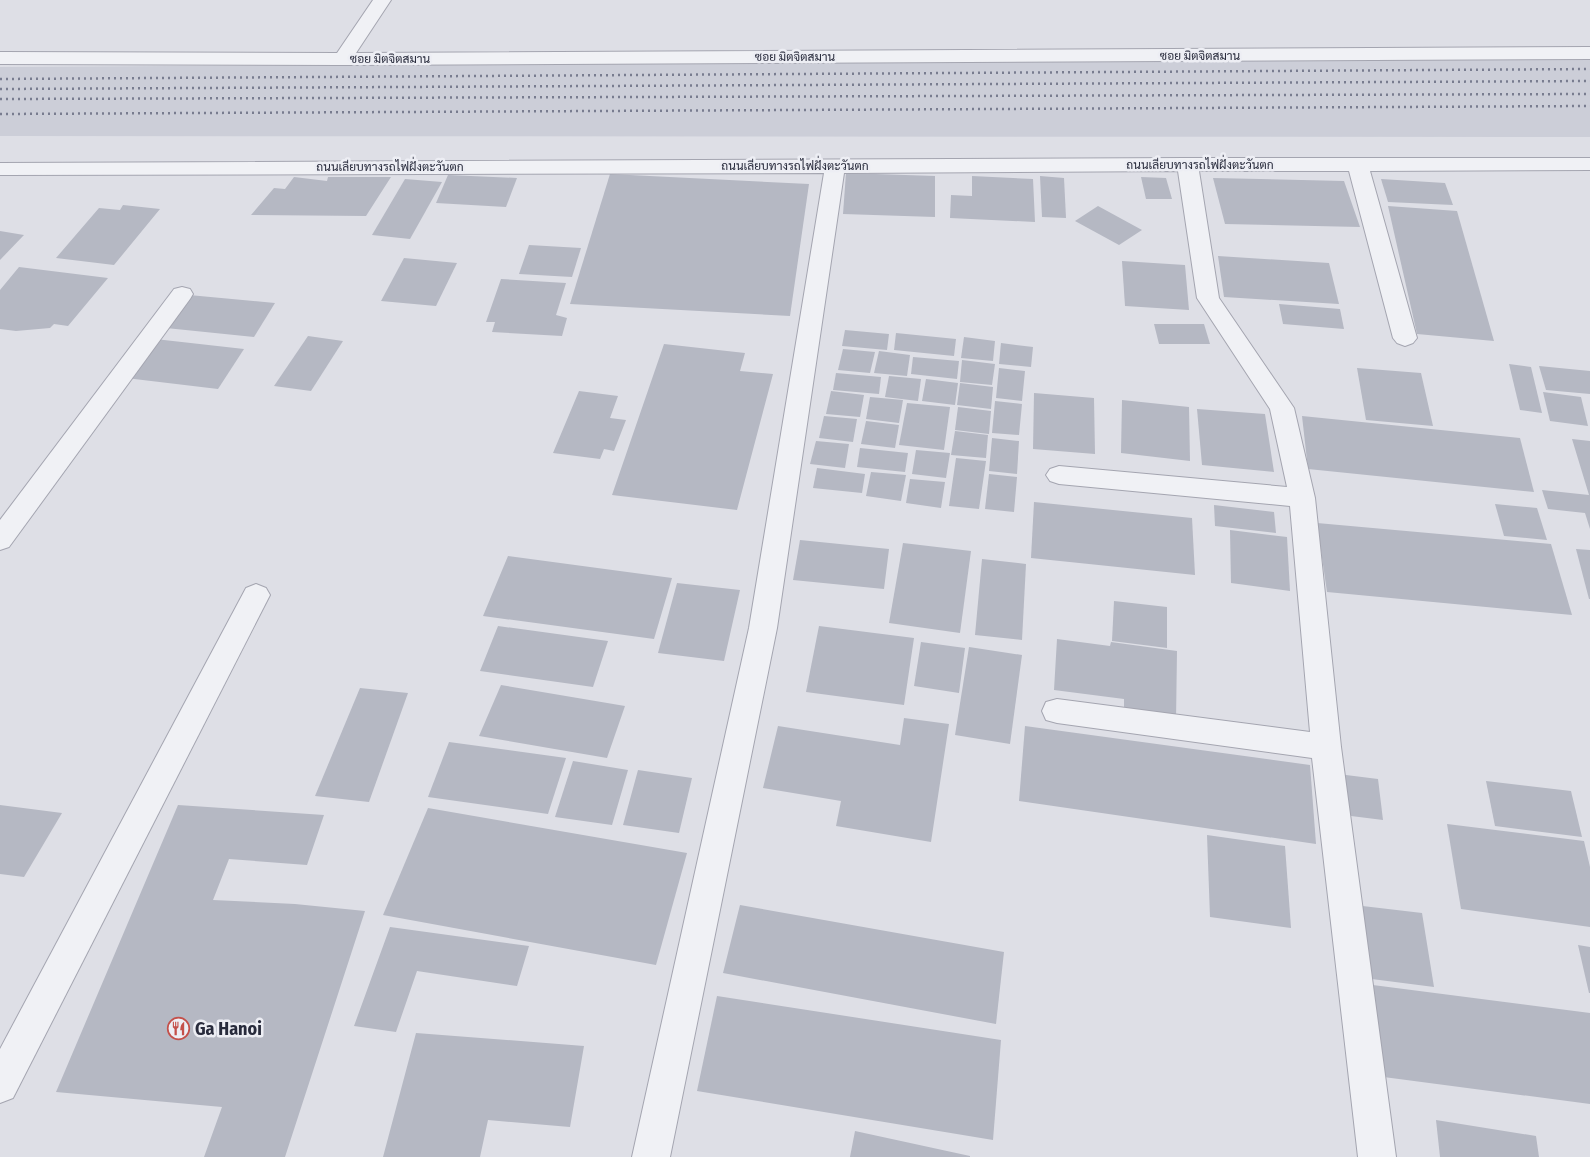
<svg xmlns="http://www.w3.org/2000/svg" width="1590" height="1157" viewBox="0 0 1590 1157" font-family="'Fira Sans Condensed',Sarabun,sans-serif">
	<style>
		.built { fill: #ccced8 }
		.building { fill: #b5b8c3 }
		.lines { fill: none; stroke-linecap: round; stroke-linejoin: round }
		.minor-casing { stroke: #a4a5b0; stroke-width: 2 }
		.minor { fill: #f0f1f5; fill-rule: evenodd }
		.rail { stroke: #787c8f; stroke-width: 2.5; stroke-dasharray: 2 4; stroke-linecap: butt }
		.labels { text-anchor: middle; stroke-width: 5; stroke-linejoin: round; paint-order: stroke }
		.far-street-label { font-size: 12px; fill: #282b3c; stroke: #edeef4 }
		.near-poi-label { font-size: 18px; font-weight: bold; fill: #282b3c; stroke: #edeef4; text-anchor: start }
	</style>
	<rect width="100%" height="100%" fill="#dedfe6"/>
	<!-- built -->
	<path class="built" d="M 1590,58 L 1590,137 L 0,136 L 0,67 Z"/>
	<!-- building -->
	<g class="building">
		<path d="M 846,173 L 935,176 L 935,217 L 843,214 Z"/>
		<path d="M 610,174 L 809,184 L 790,316 L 570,304 Z"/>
		<path d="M 448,175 L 517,178 L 506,207 L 436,203 Z"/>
		<path d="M 972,176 L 1033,179 L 1035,222 L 950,218 L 951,195 L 972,196 Z"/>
		<path d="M 1040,176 L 1064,178 L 1066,218 L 1042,217 Z"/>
		<path d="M 294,177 L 327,181 L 328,177 L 391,177 L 366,216 L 251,215 L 274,188 L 285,189 Z"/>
		<path d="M 1141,177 L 1166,178 L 1172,199 L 1146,199 Z"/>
		<path d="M 1213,178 L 1344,181 L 1360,227 L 1225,224 Z"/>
		<path d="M 405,179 L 442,182 L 410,239 L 372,235 Z"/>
		<path d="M 1381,179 L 1445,183 L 1453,205 L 1388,202 Z"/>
		<path d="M 123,205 L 160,209 L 114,265 L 56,258 L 99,208 L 120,210 Z"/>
		<path d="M 1098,206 L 1142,230 L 1119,245 L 1075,221 Z"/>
		<path d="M 1388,206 L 1457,211 L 1494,341 L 1417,334 Z"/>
		<path d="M 0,231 L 24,235 L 0,260 Z"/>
		<path d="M 529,245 L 581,248 L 572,277 L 519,274 Z"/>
		<path d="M 1218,256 L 1329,263 L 1339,304 L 1224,297 Z"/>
		<path d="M 404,258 L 457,263 L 436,306 L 381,301 Z"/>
		<path d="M 1122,261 L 1185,265 L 1189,310 L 1125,306 Z"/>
		<path d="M 19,267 L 108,278 L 68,326 L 54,324 L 50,328 L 16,331 L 0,329 L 0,290 Z"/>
		<path d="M 501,279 L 566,283 L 556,315 L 567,318 L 562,336 L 492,332 L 495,322 L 486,322 Z"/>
		<path d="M 189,295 L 275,303 L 254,337 L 166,328 Z"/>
		<path d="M 1279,304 L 1340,309 L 1344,329 L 1283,324 Z"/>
		<path d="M 1154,324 L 1204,324 L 1210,344 L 1159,344 Z"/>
		<path d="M 845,330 L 889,334 L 887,350 L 842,346 Z"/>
		<path d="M 896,333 L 956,339 L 954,356 L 894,350 Z"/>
		<path d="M 308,336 L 343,341 L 311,391 L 274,386 Z"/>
		<path d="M 964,337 L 995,341 L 993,361 L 961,358 Z"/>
		<path d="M 155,339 L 244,349 L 218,389 L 126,378 Z"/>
		<path d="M 1001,343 L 1033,347 L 1031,367 L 999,364 Z"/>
		<path d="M 664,344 L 745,353 L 740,371 L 773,374 L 737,510 L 612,495 Z"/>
		<path d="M 843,349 L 875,352 L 870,373 L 838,370 Z"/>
		<path d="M 879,351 L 910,355 L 907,376 L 874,373 Z"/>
		<path d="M 913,357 L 959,361 L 957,379 L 911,374 Z"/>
		<path d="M 962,360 L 995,364 L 992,385 L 960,382 Z"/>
		<path d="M 1509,364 L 1531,367 L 1542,413 L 1520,410 Z"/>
		<path d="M 1539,366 L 1590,371 L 1590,394 L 1546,390 Z"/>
		<path d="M 999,368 L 1025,371 L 1022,401 L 996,398 Z"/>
		<path d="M 1357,368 L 1421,373 L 1433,426 L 1366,420 Z"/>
		<path d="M 836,373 L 881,377 L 879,394 L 833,390 Z"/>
		<path d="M 889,376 L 921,379 L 918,401 L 885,397 Z"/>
		<path d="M 926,379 L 958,383 L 955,405 L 922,401 Z"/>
		<path d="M 960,383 L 993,387 L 991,409 L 957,405 Z"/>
		<path d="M 579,391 L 618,396 L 610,418 L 626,420 L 614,451 L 604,449 L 600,459 L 553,453 Z"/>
		<path d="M 831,391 L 864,395 L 860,417 L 826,414 Z"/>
		<path d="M 1543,392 L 1581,397 L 1588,426 L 1550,421 Z"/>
		<path d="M 1034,393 L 1094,398 L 1095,454 L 1033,449 Z"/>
		<path d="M 870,397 L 903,400 L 899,423 L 866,419 Z"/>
		<path d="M 1122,400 L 1189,407 L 1190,461 L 1121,453 Z"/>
		<path d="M 995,401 L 1022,404 L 1019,435 L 992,433 Z"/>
		<path d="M 907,403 L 950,407 L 944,450 L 899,445 Z"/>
		<path d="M 958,407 L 991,411 L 989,434 L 955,430 Z"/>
		<path d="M 1197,409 L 1265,414 L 1274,472 L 1202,465 Z"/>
		<path d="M 824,416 L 857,419 L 853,442 L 819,438 Z"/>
		<path d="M 1302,416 L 1520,438 L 1534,492 L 1308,469 Z"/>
		<path d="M 866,421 L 899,425 L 895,448 L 861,444 Z"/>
		<path d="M 955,431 L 988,435 L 986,458 L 951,455 Z"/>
		<path d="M 992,438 L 1019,441 L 1017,474 L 989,471 Z"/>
		<path d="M 1572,439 L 1590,441 L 1590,529 L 1585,513 L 1548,509 L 1542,490 L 1589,495 Z"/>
		<path d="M 816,441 L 849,444 L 845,468 L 810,464 Z"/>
		<path d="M 860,448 L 908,453 L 905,472 L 857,467 Z"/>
		<path d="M 916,450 L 950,453 L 946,478 L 912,474 Z"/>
		<path d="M 956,458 L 986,461 L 979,509 L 949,506 Z"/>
		<path d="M 817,468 L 865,474 L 862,493 L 813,488 Z"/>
		<path d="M 871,472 L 906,475 L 901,501 L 866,496 Z"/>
		<path d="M 989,474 L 1017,477 L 1014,512 L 985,509 Z"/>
		<path d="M 910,479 L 945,482 L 941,508 L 906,503 Z"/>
		<path d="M 1034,502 L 1192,518 L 1195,575 L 1031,558 Z"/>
		<path d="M 1495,504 L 1537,508 L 1547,540 L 1504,536 Z"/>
		<path d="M 1214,505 L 1274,512 L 1276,533 L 1215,526 Z"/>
		<path d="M 1317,523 L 1551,544 L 1572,615 L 1327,592 Z"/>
		<path d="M 1230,530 L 1287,537 L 1290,591 L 1231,583 Z"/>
		<path d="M 800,540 L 889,549 L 884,589 L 793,580 Z"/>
		<path d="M 903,543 L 971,551 L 960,633 L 889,623 Z"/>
		<path d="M 1576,549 L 1590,550 L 1590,599 L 1589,599 Z"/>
		<path d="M 508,556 L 672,578 L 654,639 L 483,616 Z"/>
		<path d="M 982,559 L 1026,564 L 1022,640 L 975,635 Z"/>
		<path d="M 677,583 L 740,590 L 724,661 L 658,653 Z"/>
		<path d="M 1114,601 L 1167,607 L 1167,648 L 1112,641 Z"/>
		<path d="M 498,626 L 608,641 L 593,687 L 480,671 Z"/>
		<path d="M 819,626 L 914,638 L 904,705 L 806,692 Z"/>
		<path d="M 1057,639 L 1110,646 L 1111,642 L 1177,651 L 1176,721 L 1124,713 L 1124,699 L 1054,690 Z"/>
		<path d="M 921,642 L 965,648 L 959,693 L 914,686 Z"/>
		<path d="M 969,647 L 1022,655 L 1010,744 L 955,735 Z"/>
		<path d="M 501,685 L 625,706 L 607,758 L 479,736 Z"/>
		<path d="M 360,688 L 408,693 L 369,802 L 315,796 Z"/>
		<path d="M 904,718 L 949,724 L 931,842 L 836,826 L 841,801 L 763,788 L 778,726 L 900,745 Z"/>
		<path d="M 1025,726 L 1310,765 L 1316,844 L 1019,801 Z"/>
		<path d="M 449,742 L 566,758 L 548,814 L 428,797 Z"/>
		<path d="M 573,761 L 628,770 L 612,825 L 555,817 Z"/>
		<path d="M 638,770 L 692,778 L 679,833 L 623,825 Z"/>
		<path d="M 1338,774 L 1378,779 L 1383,820 L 1343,815 Z"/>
		<path d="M 1486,781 L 1571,791 L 1582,837 L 1495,826 Z"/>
		<path d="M 0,805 L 62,813 L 24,877 L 0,874 Z"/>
		<path d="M 178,805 L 324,815 L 307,865 L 229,859 L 213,900 L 295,904 L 365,911 L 285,1157 L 204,1157 L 222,1107 L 56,1092 Z"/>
		<path d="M 428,808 L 687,853 L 656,965 L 383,915 Z"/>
		<path d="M 1447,824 L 1584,841 L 1590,867 L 1590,927 L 1461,909 Z"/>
		<path d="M 1207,835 L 1285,846 L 1291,928 L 1210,917 Z"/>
		<path d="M 740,905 L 1004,952 L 996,1024 L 723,973 Z"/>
		<path d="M 1354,905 L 1422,913 L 1434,987 L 1364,978 Z"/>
		<path d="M 390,927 L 529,946 L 517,986 L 417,971 L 396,1032 L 354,1026 Z"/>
		<path d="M 1578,945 L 1590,947 L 1590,993 L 1589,993 Z"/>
		<path d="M 1365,984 L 1590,1013 L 1590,1104 L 1376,1076 Z"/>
		<path d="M 717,996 L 1001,1040 L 993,1140 L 697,1091 Z"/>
		<path d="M 416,1033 L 584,1046 L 570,1127 L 488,1120 L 480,1157 L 383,1157 Z"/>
		<path d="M 1436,1120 L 1536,1136 L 1539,1157 L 1440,1157 Z"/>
		<path d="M 855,1131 L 970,1156 L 970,1157 L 850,1157 Z"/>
	</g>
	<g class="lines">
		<defs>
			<g id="minor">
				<path d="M 373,0 L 391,0 L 356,53 L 1590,47 L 1590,59 L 343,65 L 0,64 L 0,52 L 337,53 Z"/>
				<path d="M 1187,158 L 1590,158 L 1590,170 L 1370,171 L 1417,338 L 1413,343 L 1405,346 L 1397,343 L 1393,338 L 1349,171 L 1199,171 L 1219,298 L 1294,408 L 1315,498 L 1341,747 L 1396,1157 L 1358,1157 L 1312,758 L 1057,723 L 1046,720 L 1042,711 L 1046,702 L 1057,699 L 1310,732 L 1290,506 L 1059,484 L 1050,481 L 1046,475 L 1050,469 L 1059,466 L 1287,487 L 1270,409 L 1197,298 L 1178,171 L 844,173 L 777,628 L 670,1157 L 632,1157 L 749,628 L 824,173 L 0,175 L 0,163 Z"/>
				<path d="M 182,287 L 190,289 L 193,294 L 190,299 L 9,547 L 0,550 L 0,520 L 174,289 Z"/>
				<path d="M 256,584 L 266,588 L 270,595 L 13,1098 L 0,1103 L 0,1049 L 246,588 Z"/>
			</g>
		</defs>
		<!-- minor casing -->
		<use href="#minor" class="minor-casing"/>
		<!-- minor -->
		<use href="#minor" class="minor"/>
		<!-- rail -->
		<g class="rail">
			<path d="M 0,79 L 1590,69"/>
			<path d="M 0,89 L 1590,81"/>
			<path d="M 0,99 L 1590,94"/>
			<path d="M 0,114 L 1590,106"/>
		</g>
	</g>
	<!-- icons -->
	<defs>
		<symbol id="restaurant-ring" viewBox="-11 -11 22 22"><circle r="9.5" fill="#edeef4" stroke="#c4504a" stroke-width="1.5"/><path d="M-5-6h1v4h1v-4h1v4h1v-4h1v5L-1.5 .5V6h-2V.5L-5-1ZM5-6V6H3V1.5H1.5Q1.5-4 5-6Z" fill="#c4504a"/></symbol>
	</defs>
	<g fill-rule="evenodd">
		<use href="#restaurant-ring" x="166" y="1016" width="25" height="25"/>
	</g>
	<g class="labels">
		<!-- far-street labels -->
		<g class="far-street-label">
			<text x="1200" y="60">ซอย มิตจิตสมาน</text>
			<text x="795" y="61">ซอย มิตจิตสมาน</text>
			<text x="390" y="63">ซอย มิตจิตสมาน</text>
			<text x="1200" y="169">ถนนเลียบทางรถไฟฝั่งตะวันตก</text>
			<text x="795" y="170">ถนนเลียบทางรถไฟฝั่งตะวันตก</text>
			<text x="390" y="171">ถนนเลียบทางรถไฟฝั่งตะวันตก</text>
		</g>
		<!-- near-poi labels -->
		<g class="near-poi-label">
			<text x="195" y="1035">Ga Hanoi</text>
		</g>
	</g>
</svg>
